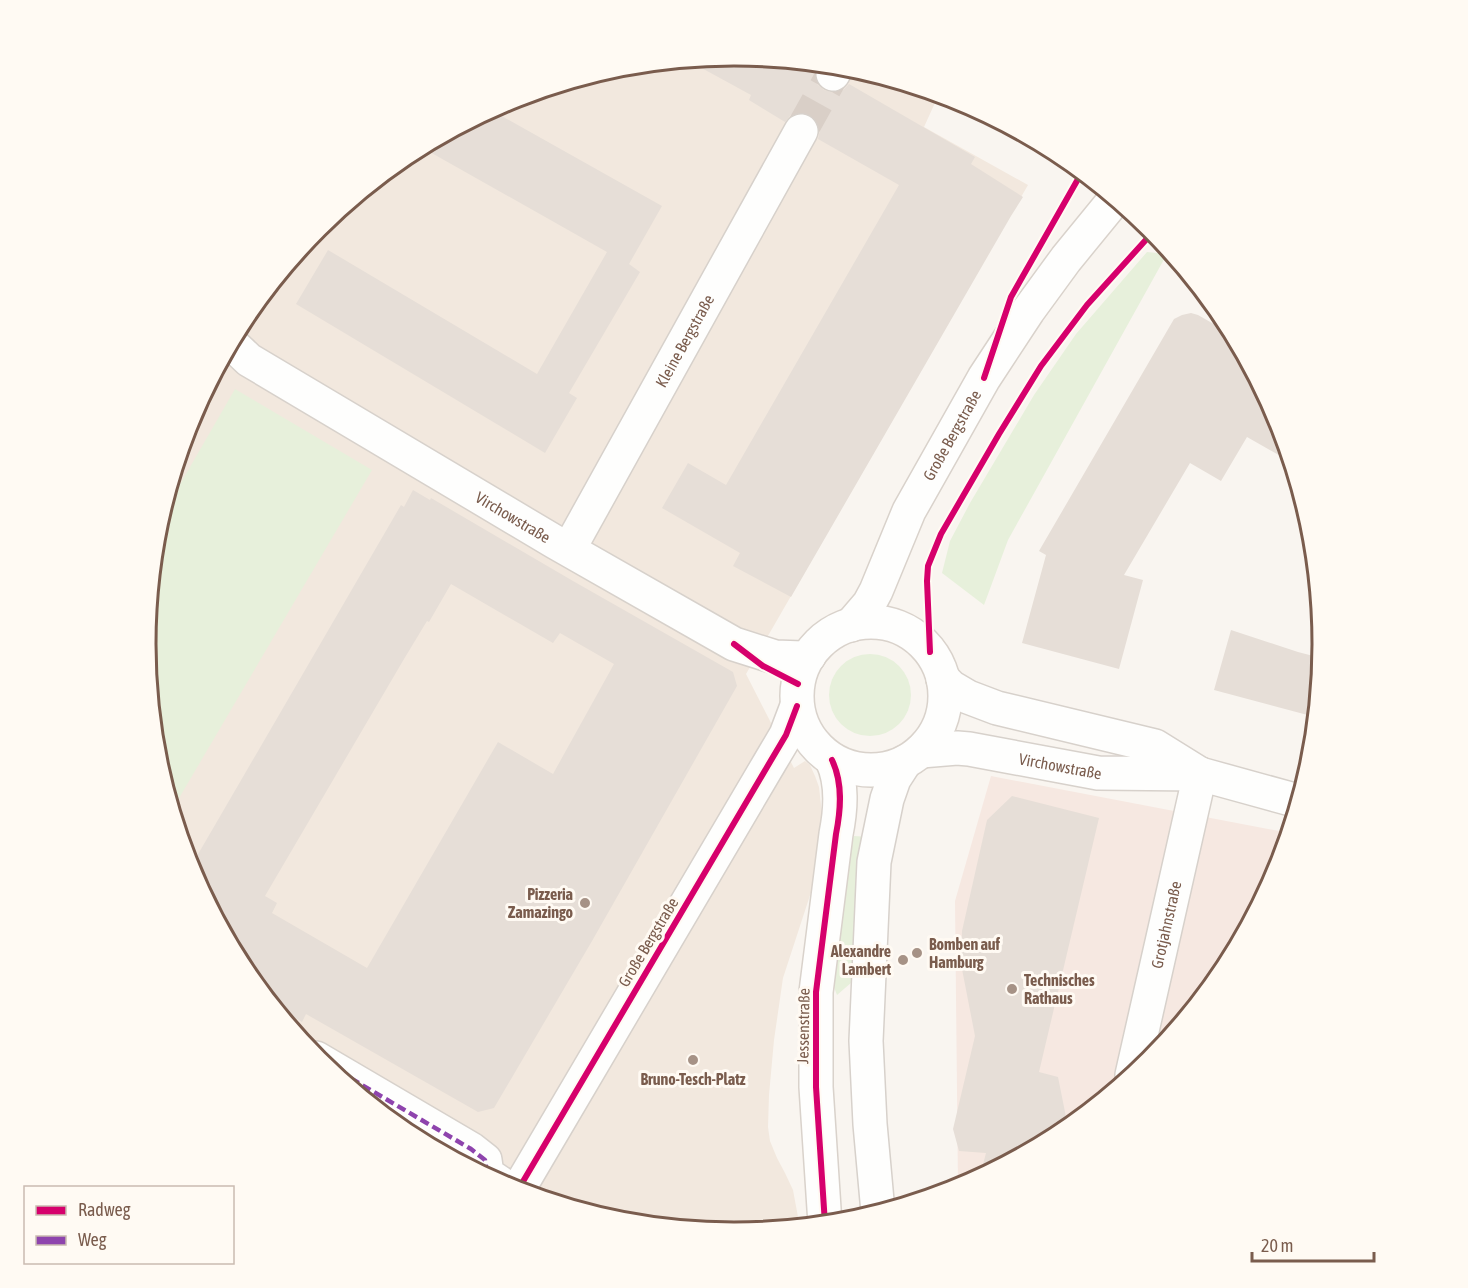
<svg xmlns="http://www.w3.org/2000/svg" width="1468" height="1288" viewBox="0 0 1468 1288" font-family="'Asap Condensed',sans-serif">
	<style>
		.residential { fill: #f2e8de }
		.commercial { fill: #f6e8e1 }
		.green { fill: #e7f0db }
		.building { fill: #e6ded7; fill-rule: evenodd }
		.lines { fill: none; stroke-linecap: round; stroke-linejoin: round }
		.street-tunnel { stroke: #d9cfc7; stroke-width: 33; stroke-dasharray: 33 16; stroke-linecap: butt }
		.street-casing { stroke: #d7d1cb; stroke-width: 36 }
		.secondary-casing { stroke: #d9d2cb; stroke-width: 36 }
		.street { stroke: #fefefd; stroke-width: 33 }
		.secondary { stroke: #fefefd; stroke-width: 33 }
		.quiet { stroke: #8e44ad; stroke-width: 4.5; stroke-dasharray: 9 4.5; stroke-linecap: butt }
		.cycleway-casing { stroke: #fffaf3; stroke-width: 10 }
		.cycleway { stroke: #d6006c; stroke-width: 6 }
		.poi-dot { fill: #a69286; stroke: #fffaf3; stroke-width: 2 }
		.labels { text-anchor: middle; stroke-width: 6; stroke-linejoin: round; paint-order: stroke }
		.street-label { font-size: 16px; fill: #7a5c4d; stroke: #fffaf3 }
		.poi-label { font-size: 16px; font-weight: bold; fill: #7a5c4d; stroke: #fffaf3; text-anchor: end }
		.rim { fill: none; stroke: #7a5c4d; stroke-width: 3 }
	</style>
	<rect width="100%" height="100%" fill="#f9f5f0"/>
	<!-- residential -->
	<path class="residential" d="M 734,56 L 849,67 L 939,94 L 924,127 L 1028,185 L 746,674 L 794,768 L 805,761 L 810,765 L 815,776 L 819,787 L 822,814 L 821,837 L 815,880 L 783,978 L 774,1040 L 769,1095 L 768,1127 L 770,1141 L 777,1158 L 785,1173 L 793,1190 L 798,1217 L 786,1227 L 734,1232 L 619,1221 L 508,1188 L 407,1133 L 318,1060 L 244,971 L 190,869 L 157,758 L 146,644 L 157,529 L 190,418 L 245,317 L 318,228 L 407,154 L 509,100 L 620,67 Z"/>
	<!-- commercial -->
	<path class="commercial" d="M 991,776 L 1289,833 L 1278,870 L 1223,971 L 1150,1060 L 1061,1134 L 958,1188 L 955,901 Z"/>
	<!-- green -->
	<g class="green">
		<path d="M 1147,252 L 1167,254 L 1008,540 L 984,605 L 942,573 L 950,541 L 970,503 L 1034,395 L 1076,334 Z"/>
		<path d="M 235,389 L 372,470 L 172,810 L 157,758 L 146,644 L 157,529 L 160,519 Z"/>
		<path d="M 200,400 L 208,405 L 179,456 L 190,418 Z"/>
		<circle cx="870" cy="695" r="41"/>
		<path d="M 854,836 L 869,837 L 852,982 L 837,995 L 832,982 L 845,877 Z"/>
	</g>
	<!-- building -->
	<g class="building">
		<path d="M 734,56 L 811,63 L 816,66 L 814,75 L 817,84 L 824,90 L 835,93 L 843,90 L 849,84 L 975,157 L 971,164 L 1023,197 L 1011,216 L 791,597 L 733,566 L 740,553 L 662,508 L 688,463 L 726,485 L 899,185 L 818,139 L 820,130 L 817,122 L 811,115 L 800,112 L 791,115 L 785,122 L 749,100 L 751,95 L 687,60 Z"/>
		<path d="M 491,110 L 662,206 L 629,264 L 640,272 L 569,393 L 577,398 L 545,453 L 296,304 L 328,250 L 537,374 L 607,252 L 421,147 Z"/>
		<path d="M 1191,313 L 1198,315 L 1233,335 L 1278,419 L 1291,462 L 1247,437 L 1221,481 L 1190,463 L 1124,575 L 1143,580 L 1119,669 L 1022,643 L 1046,555 L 1039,551 L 1174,319 L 1182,315 Z"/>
		<path d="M 413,490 L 430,500 L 431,498 L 573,581 L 733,672 L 737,686 L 592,941 L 494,1108 L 478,1112 L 306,1014 L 302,1022 L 270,1002 L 244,971 L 190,868 L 401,505 L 404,507 ZM 451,584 L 553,643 L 560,633 L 614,664 L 553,774 L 498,742 L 367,968 L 272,913 L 277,903 L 265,896 L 404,659 L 427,621 L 429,622 Z"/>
		<path d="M 1231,630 L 1298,652 L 1321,658 L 1315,717 L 1214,690 Z"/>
		<path d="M 1012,796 L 1099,818 L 1039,1072 L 1058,1077 L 1066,1117 L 1062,1132 L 980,1176 L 986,1153 L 959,1151 L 953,1129 L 975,1036 L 961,964 L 962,931 L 987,820 Z"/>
	</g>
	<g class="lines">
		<!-- street-tunnel -->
		<path class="street-tunnel" d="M 801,131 L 833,74"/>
		<defs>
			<g id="street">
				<path d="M 833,74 L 837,66"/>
				<path id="s1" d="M 231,343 L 249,360 L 555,542 L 734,644 L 775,657 L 803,658 L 809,656"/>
				<path id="s2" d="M 569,549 L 801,131"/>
				<path d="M 943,679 L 951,687 L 968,697 L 997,708 L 1155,746 L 1200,774"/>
				<path id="s3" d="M 921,751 L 957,748 L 969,749 L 1098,773 L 1200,774 L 1298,801"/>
				<path d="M 316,1058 L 471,1149 L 485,1160 L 487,1174 L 505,1186"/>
				<path id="s4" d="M 1132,1075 L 1200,774"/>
				<path d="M 518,1190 L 770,762 L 786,735 L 797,706"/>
				<path d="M 878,1212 L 870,1124 L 866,1041 L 874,862 L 887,799 L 894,779 L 905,762"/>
			</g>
			<g id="secondary">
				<circle cx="871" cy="696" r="74"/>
				<path id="s5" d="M 851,625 L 869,604 L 876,591 L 909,511 L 984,378 L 1028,311 L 1066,259 L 1115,199"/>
				<path d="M 825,1224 L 816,1087 L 816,992 L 836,834 C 841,809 843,783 832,760"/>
			</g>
		</defs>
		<!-- street casing -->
		<use href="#street" class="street-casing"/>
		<!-- secondary casing -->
		<use href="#secondary" class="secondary-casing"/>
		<!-- street -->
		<use href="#street" class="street"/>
		<!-- secondary -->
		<use href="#secondary" class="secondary"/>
		<!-- quiet -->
		<path class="quiet" d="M 316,1058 L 471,1149 L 485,1160 L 487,1174 L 505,1186"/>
		<defs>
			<g id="cycleway">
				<path d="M 984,378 L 1011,297 L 1082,172"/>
				<path d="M 734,644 L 763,666 L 798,684"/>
				<path d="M 930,652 L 927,581 L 928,566 L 941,534 L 999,434 L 1041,366 L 1087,305 L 1153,232"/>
				<path d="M 518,1190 L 770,762 L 786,735 L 797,706"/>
				<path d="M 825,1224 L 816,1087 L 816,992 L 836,834 C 841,809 843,783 832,760"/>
			</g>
		</defs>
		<!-- cycleway casing -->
		<use href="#cycleway" class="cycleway-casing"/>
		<!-- cycleway -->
		<use href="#cycleway" class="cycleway"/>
	</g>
	<!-- markers -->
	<g class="poi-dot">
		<circle cx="585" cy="903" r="6"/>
		<circle cx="917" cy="953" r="6"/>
		<circle cx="903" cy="960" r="6"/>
		<circle cx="1012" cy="989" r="6"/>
		<circle cx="693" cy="1060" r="6"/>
	</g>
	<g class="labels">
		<!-- street labels -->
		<g class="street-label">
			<text dy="6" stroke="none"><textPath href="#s2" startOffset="238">Kleine Bergstraße</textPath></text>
			<text dy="6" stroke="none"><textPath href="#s5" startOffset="216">Große Bergstraße</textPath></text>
			<text dy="6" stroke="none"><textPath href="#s1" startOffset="332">Virchowstraße</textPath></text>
			<text dy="6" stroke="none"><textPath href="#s3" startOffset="141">Virchowstraße</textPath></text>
			<text dy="6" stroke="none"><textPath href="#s4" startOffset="154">Grotjahnstraße</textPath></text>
			<text transform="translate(648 942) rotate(-59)" y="6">Große Bergstraße</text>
			<text transform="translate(803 1026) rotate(-89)" y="6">Jessenstraße</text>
		</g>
		<!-- poi labels -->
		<g class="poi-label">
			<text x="573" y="900">Pizzeria<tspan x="573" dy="18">Zamazingo</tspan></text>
			<text x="929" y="950" text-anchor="start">Bomben auf<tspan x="929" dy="18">Hamburg</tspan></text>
			<text x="891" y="957">Alexandre<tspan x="891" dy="18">Lambert</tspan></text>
			<text x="1024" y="986" text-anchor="start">Technisches<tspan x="1024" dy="18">Rathaus</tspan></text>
			<text x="693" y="1085" text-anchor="middle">Bruno-Tesch-Platz</text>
		</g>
	</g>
	<!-- crop -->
	<path d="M0 0H1468V1288H0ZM156 644a578 578 0 1 1 1156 0a578 578 0 1 1-1156 0Z" fill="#fffaf3" fill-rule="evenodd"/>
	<path class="rim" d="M156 644a578 578 0 1 1 1156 0a578 578 0 1 1-1156 0Z"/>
	<!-- legend -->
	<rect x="24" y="1186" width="210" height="78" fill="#fffaf3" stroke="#cabbb1" stroke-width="1.5"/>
	<rect x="36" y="1206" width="30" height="9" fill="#d6006c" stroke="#cabbb1" stroke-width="1.5"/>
	<text x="78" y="1216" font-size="18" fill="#7a5c4d">Radweg</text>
	<rect x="36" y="1236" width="30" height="9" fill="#8e44ad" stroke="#cabbb1" stroke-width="1.5"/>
	<text x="78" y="1246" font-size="18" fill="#7a5c4d">Weg</text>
	<!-- scale -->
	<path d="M1252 1252v9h122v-9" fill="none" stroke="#7a5c4d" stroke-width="3"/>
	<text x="1261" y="1252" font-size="18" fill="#7a5c4d" stroke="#fffaf3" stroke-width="4.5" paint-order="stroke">20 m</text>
</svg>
